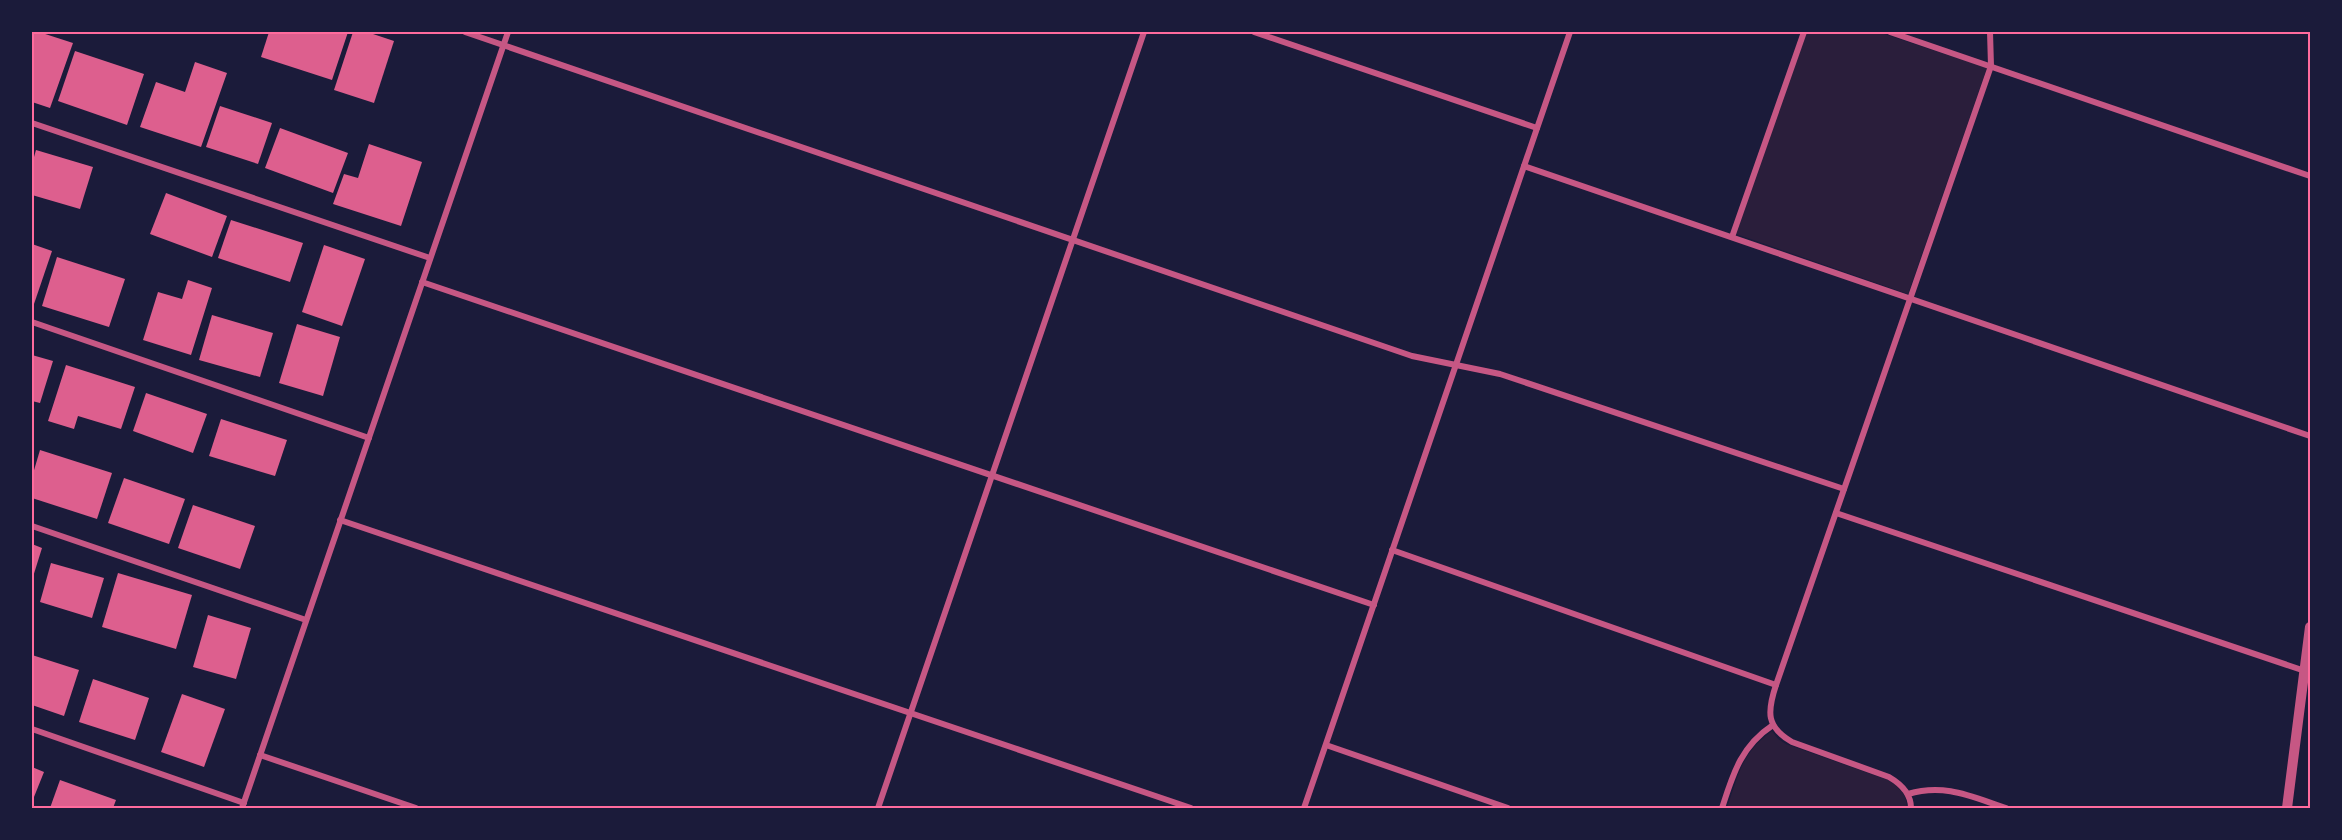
<svg xmlns="http://www.w3.org/2000/svg" width="2342" height="840" viewBox="0 0 2342 840" font-family="Helvetica,sans-serif">
	<style>
		.green { fill: #2a1e3b }
		.building { fill: #dd5f8e }
		.lines { fill: none; stroke-linecap: round; stroke-linejoin: round }
		.minor { stroke: #c65784; stroke-width: 6 }
		.tertiary { stroke: #c65784; stroke-width: 10 }
		.neatline { fill: none; stroke: #ff6b9d; stroke-width: 2 }
	</style>
	<rect width="100%" height="100%" fill="#1b1b3a"/>
	<!-- green -->
	<g class="green">
		<path d="M 1807,32 L 1878,32 L 1987,68 L 1908,294 L 1736,234 Z"/>
		<path d="M 1772,731 L 1778,739 L 1786,744 L 1888,780 C 1899,787 1907,794 1907,808 L 1727,808 C 1739,773 1741,754 1772,731 Z"/>
	</g>
	<!-- building -->
	<g class="building">
		<path d="M 32,32 L 39,32 L 73,43 L 50,108 L 32,102 Z"/>
		<path d="M 269,32 L 348,32 L 332,80 L 261,57 Z"/>
		<path d="M 353,32 L 367,32 L 394,41 L 374,103 L 334,90 Z"/>
		<path d="M 75,51 L 144,74 L 127,125 L 58,101 Z"/>
		<path d="M 195,62 L 227,73 L 201,147 L 140,127 L 156,82 L 185,92 Z"/>
		<path d="M 220,106 L 272,123 L 258,164 L 206,147 Z"/>
		<path d="M 280,128 L 348,153 L 333,193 L 265,168 Z"/>
		<path d="M 369,144 L 422,162 L 401,226 L 333,204 L 344,174 L 358,178 Z"/>
		<path d="M 36,150 L 93,167 L 80,209 L 32,195 L 32,164 Z"/>
		<path d="M 166,193 L 227,216 L 212,257 L 150,234 Z"/>
		<path d="M 231,220 L 303,243 L 290,282 L 218,258 Z"/>
		<path d="M 32,244 L 52,251 L 34,304 L 32,303 Z"/>
		<path d="M 324,245 L 365,259 L 342,326 L 302,312 Z"/>
		<path d="M 57,257 L 125,279 L 109,327 L 42,306 Z"/>
		<path d="M 188,280 L 212,288 L 191,355 L 143,340 L 158,292 L 182,299 Z"/>
		<path d="M 212,315 L 273,333 L 260,377 L 199,360 Z"/>
		<path d="M 297,324 L 340,337 L 323,396 L 279,383 Z"/>
		<path d="M 32,355 L 53,361 L 40,403 L 32,401 Z"/>
		<path d="M 66,365 L 135,387 L 121,429 L 78,416 L 74,429 L 48,421 Z"/>
		<path d="M 146,393 L 207,414 L 193,453 L 133,431 Z"/>
		<path d="M 221,419 L 287,440 L 275,476 L 209,456 Z"/>
		<path d="M 40,450 L 112,473 L 97,519 L 32,498 L 32,477 Z"/>
		<path d="M 124,478 L 185,499 L 169,544 L 108,523 Z"/>
		<path d="M 193,505 L 255,526 L 240,569 L 178,548 Z"/>
		<path d="M 32,544 L 42,548 L 32,580 Z"/>
		<path d="M 51,563 L 104,578 L 92,618 L 40,602 Z"/>
		<path d="M 118,573 L 192,595 L 176,649 L 102,627 Z"/>
		<path d="M 208,615 L 251,628 L 236,679 L 193,667 Z"/>
		<path d="M 32,655 L 79,670 L 64,716 L 32,705 Z"/>
		<path d="M 93,679 L 149,698 L 135,740 L 79,722 Z"/>
		<path d="M 182,694 L 225,709 L 204,767 L 161,752 Z"/>
		<path d="M 32,767 L 44,772 L 32,802 Z"/>
		<path d="M 60,780 L 116,800 L 113,808 L 50,808 Z"/>
	</g>
	<g class="lines">
		<!-- minor -->
		<g class="minor">
			<path d="M 465,32 L 1412,356 L 1500,374 L 1844,489"/>
			<path d="M 1254,32 L 1537,128"/>
			<path d="M 1890,32 L 2310,176"/>
			<path d="M 32,123 L 430,258"/>
			<path d="M 1524,166 L 2310,436"/>
			<path d="M 1732,237 L 1804,32"/>
			<path d="M 422,282 L 1374,605"/>
			<path d="M 32,322 L 369,438"/>
			<path d="M 1836,513 L 2305,671"/>
			<path d="M 340,520 L 1191,808"/>
			<path d="M 32,526 L 306,620"/>
			<path d="M 1392,550 L 1776,685"/>
			<path d="M 32,729 L 244,803"/>
			<path d="M 1326,745 L 1508,808"/>
			<path d="M 260,755 L 416,808"/>
			<path d="M 1908,794 C 1945,783 1972,797 2006,808"/>
			<path d="M 242,808 L 508,32"/>
			<path d="M 878,808 L 1144,32"/>
			<path d="M 1304,808 L 1570,32"/>
			<path d="M 1722,808 C 1733,774 1741,746 1773,725"/>
			<path d="M 1911,808 C 1911,793 1901,784 1889,777 L 1792,742 C 1766,727 1767,712 1776,685 L 1991,66 L 1990,32"/>
		</g>
		<!-- tertiary -->
		<path class="tertiary" d="M 2287,808 L 2310,627"/>
	</g>
	<!-- border -->
	<rect width="2342" height="840" fill="none" stroke="#1b1b3a" stroke-width="66"/>
	<rect x="33" y="33" width="2276" height="774" class="neatline"/>
</svg>
